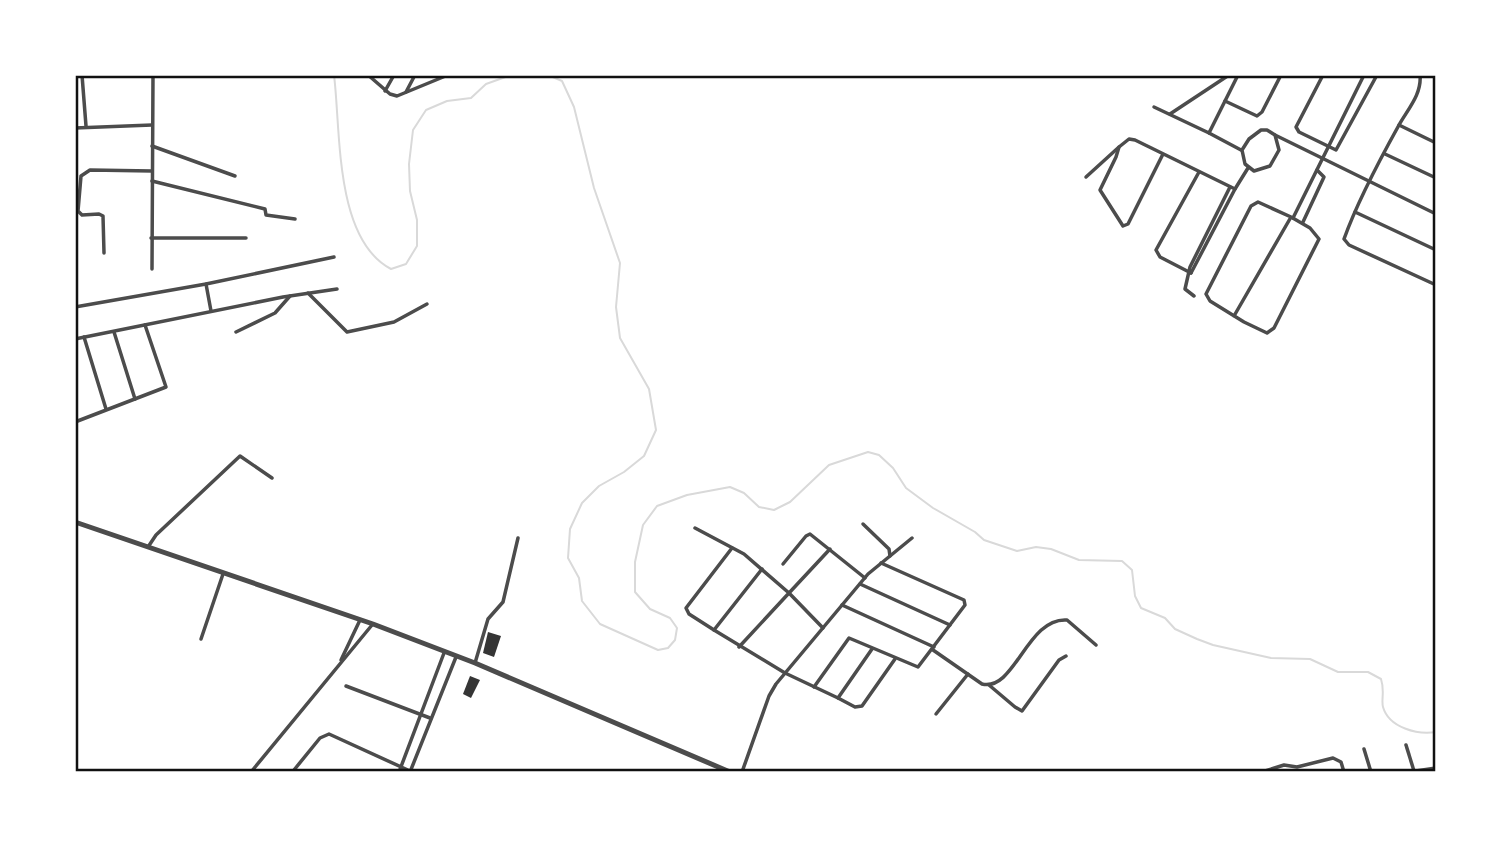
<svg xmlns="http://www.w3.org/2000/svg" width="1511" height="847" viewBox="0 0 1511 847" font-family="'Source Serif 4',serif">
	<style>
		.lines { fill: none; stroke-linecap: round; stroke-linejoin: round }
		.stream { stroke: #d9d9d9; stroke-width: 2 }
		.building { fill: #353535 }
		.minor { stroke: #4c4c4c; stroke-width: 3.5 }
		.tertiary { stroke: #4c4c4c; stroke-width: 5 }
		.neatline { fill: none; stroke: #111; stroke-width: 2.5 }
	</style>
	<rect width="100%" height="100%" fill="#fff"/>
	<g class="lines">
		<!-- stream -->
		<g class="stream">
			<path d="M 334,75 C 341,130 334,239 391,269 L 406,264 L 417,246 L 417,220 L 410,191 L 409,164 L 413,130 L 426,110 L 447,101 L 471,98 L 486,84 L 511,75"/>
			<path d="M 548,75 L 562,81 L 574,107 L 594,188 L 620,263 L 616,307 L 620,338 L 649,389 L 656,430 L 644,456 L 624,472 L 599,486 L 582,503 L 570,529 L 568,558 L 579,578 L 582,601 L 600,624 L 658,650 L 668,648 L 675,640 L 677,628 L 670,618 L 650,609 L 635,592 L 635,562 L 643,525 L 657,506 L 687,495 L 730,487 L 744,493 L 759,507 L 774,510 L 790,502 L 829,465 L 868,452 L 879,455 L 893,468 L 906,488 L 933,508 L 975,532 L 984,540 L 1017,551 L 1036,547 L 1051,549 L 1079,560 L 1122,561 L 1132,570 L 1135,596 L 1141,608 L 1165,618 L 1175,629 L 1197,639 L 1213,645 L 1271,658 L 1310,659 L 1338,672 L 1368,672 L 1381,679 C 1385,691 1381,700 1383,707 C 1389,728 1418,735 1436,732"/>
		</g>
	</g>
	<!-- building -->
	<g class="building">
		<path d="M 488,632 L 501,636 L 494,657 L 483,653 Z"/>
		<path d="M 470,676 L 480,680 L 471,698 L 463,694 Z"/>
	</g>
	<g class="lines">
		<!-- minor -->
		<g class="minor">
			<path d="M 82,75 L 86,126"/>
			<path d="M 368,75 L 390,94 L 397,96 L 448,75"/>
			<path d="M 1238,75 L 1225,101 L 1257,116 L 1262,112 L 1281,75"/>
			<path d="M 1323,75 L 1296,127 L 1299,132 L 1336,150 L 1377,75"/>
			<path d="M 1420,75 C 1422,94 1408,109 1399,125 C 1379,161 1358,200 1344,239 L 1349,245 L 1436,285"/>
			<path d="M 385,91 L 394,75"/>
			<path d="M 406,92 L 415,75"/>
			<path d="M 1154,107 L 1209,133 L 1225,101"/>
			<path d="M 1170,114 L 1229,75"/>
			<path d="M 1399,125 L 1436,143"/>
			<path d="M 75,128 L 152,125"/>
			<path d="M 1261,130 L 1267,130 L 1275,135 L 1279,150 L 1270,166 L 1254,171 L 1245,164 L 1242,150 L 1249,139 Z"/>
			<path d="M 1209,133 L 1241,150"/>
			<path d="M 1275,135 L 1436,214"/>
			<path d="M 152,146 L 235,176"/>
			<path d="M 1163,154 L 1128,224 L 1123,226 L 1100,190 L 1116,157 L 1119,147 L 1129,139 L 1135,140 L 1235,189"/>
			<path d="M 1385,154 L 1436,178"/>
			<path d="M 1086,177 L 1119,147"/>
			<path d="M 152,181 L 265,209 L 266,215 L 295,219"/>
			<path d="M 1355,212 L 1436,250"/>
			<path d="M 1293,218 L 1364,75"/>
			<path d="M 1303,222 L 1324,177 L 1317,170"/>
			<path d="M 151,238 L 246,238"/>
			<path d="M 104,253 L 103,216 L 99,214 L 82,215 L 78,211 L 81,176 L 90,170 L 152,171"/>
			<path d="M 152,269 L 153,75"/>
			<path d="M 1191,273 L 1160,257 L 1156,250 L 1199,172"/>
			<path d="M 1191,273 L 1235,189 L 1248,168"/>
			<path d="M 206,284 L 211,311"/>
			<path d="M 308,293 L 347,332 L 394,322 L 427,304"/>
			<path d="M 1194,296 L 1185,289 L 1190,267 L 1230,187"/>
			<path d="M 75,307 L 206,284 L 334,257"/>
			<path d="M 1234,316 L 1291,217 L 1258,202 L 1251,206 L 1206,294 L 1210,301 L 1244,322 L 1267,333 L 1274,328 L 1319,239 L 1310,228 L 1291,217"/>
			<path d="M 114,332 L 135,399"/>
			<path d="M 236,332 L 275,313 L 290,296"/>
			<path d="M 84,337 L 106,409"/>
			<path d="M 75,339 L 283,297 L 337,289"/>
			<path d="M 75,422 L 166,387 L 145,325"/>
			<path d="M 863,524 L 889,549 L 890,556"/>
			<path d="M 695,528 L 744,554 L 789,593 L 739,647"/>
			<path d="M 148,547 L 156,535 L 240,456 L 272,478"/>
			<path d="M 783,564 L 806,536 L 810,534 L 865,578"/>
			<path d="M 762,569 L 714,630 L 785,673 L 838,698 L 872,649"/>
			<path d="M 860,584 L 950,625"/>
			<path d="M 842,605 L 934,647"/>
			<path d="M 823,628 L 789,593 L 830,549"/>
			<path d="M 714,630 L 689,614 L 686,608 L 732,548"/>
			<path d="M 201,639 L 223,574"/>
			<path d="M 933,650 L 982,684 C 1015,692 1027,617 1067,620 L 1096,645"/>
			<path d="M 341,660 L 360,620"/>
			<path d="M 475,663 L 488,619 L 503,602 L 518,538"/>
			<path d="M 989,685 L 1015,707 L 1022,711 L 1059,660 L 1066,656"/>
			<path d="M 346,686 L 430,718"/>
			<path d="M 814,687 L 849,638 L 918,667 L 965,605 L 964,600 L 881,563"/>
			<path d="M 838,698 L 855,707 L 862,706 L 895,659"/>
			<path d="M 936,714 L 968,674"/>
			<path d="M 1406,745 L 1414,771"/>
			<path d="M 1364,749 L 1371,772"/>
			<path d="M 251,772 L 372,625"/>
			<path d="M 299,772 L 294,770 L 320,738 L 329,734 L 410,771"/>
			<path d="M 399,772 L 444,653"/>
			<path d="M 410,772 L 456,657"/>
			<path d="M 742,772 L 769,696 L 776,684 L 868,574 L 912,538"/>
			<path d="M 1262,772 L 1284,765 L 1297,767 L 1333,758 L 1341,762 L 1344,772"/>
			<path d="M 1409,772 L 1436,768"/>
		</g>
		<!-- tertiary -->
		<path class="tertiary" d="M 75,522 L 373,624 L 475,663 L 730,772"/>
	</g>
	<!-- border -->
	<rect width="1511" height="847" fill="none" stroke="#ffffff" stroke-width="154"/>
	<rect x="77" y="77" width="1357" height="693" class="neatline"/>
</svg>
